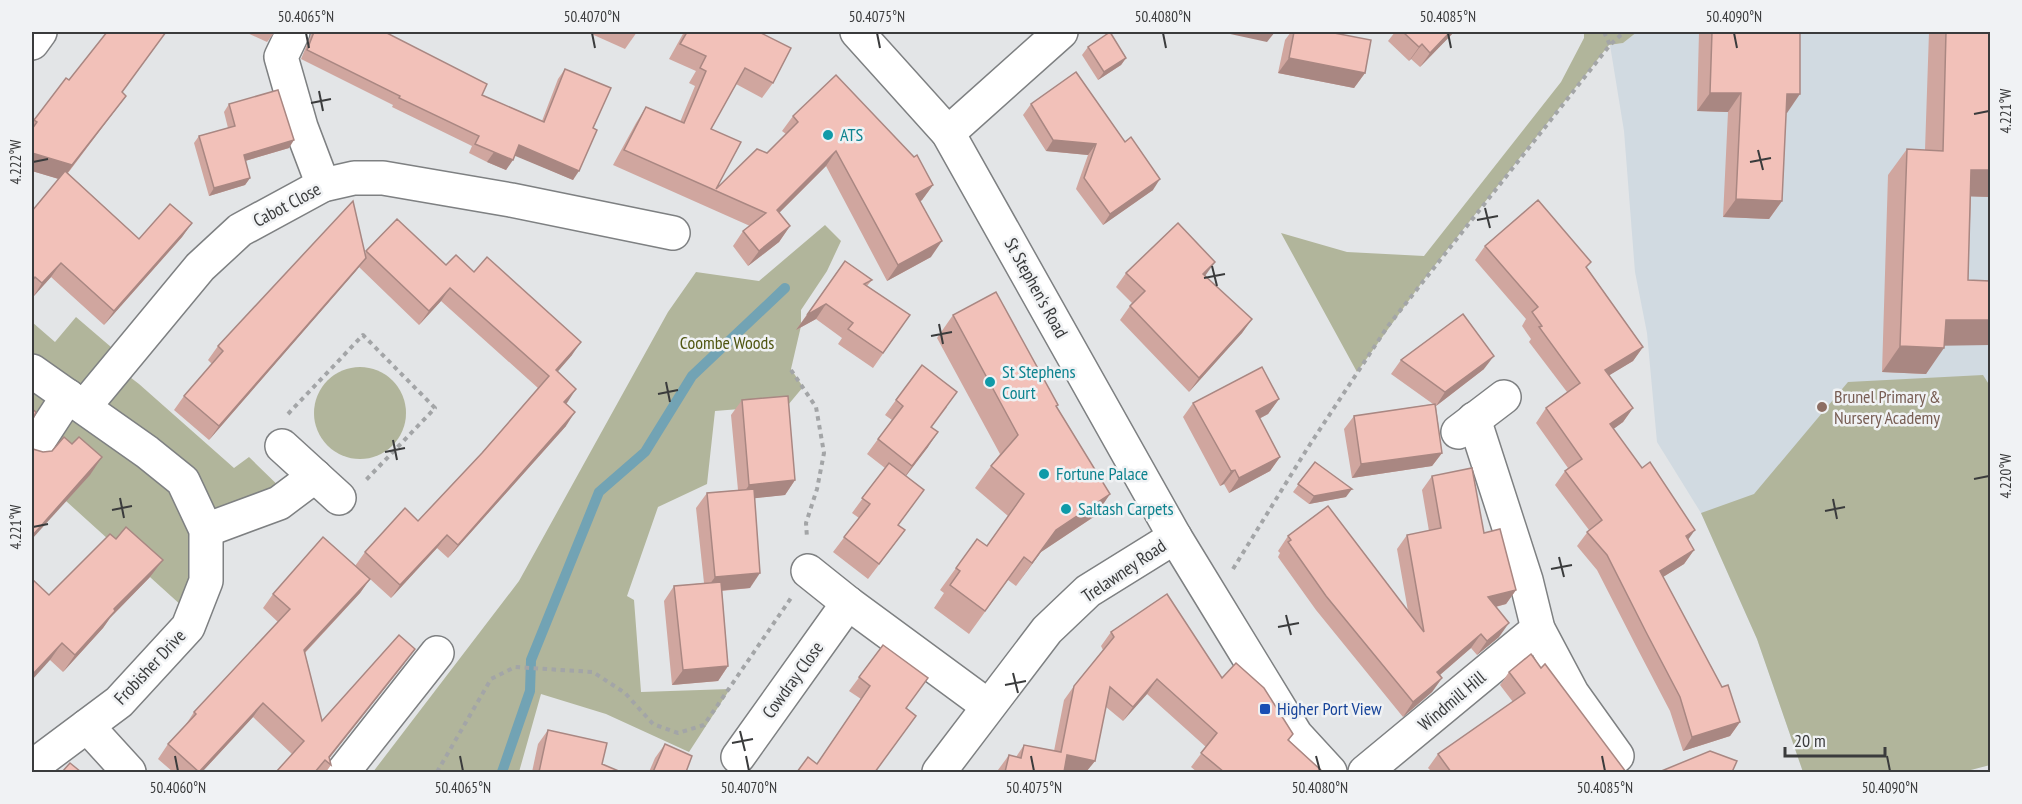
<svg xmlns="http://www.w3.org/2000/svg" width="2022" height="804" viewBox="0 0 2022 804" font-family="'PT Sans Narrow',sans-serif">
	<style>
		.built { fill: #d1dae1 }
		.green { fill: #b1b59b }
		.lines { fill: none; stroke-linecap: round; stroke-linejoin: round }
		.stream { stroke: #72a3b4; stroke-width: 10 }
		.minor-casing { stroke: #7e8082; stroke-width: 36 }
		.path { stroke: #a3a5a7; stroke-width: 4; stroke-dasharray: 4.5 4.5; stroke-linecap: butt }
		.minor { stroke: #fff; stroke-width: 33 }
		.wall { fill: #d0a69f }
		.shaded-wall { fill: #a98782 }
		.building { fill: #f2c1b9; stroke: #a98782; stroke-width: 1.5 }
		.ticks { fill: none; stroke: #3a3b3c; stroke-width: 2 }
		.culture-dot { fill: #0f9aa8; stroke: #f0f2f4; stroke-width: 2 }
		.education-dot { fill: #8d6e63; stroke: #f0f2f4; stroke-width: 2 }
		.transit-dot { fill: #1a4fb4; stroke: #f0f2f4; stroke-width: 2 }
		.labels { text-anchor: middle; stroke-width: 5; stroke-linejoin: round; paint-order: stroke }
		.culture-label { font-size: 18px; fill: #0d838f; stroke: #f0f2f4; text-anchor: start }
		.street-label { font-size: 18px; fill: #3a3b3c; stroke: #f0f2f4 }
		.park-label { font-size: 18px; fill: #505612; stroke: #f0f2f4 }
		.education-label { font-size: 18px; fill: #785e54; stroke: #f0f2f4; text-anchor: start }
		.transit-label { font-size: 18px; fill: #164399; stroke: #f0f2f4; text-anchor: start }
		.neatline { fill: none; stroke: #3a3b3c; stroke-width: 2 }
		.ticks-label { font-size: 15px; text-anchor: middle; fill: #3a3b3c }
	</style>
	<rect width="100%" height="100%" fill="#e3e5e7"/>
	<!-- built -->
	<path class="built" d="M 1637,32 L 1990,32 L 1990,765 L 1963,772 L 1803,772 L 1757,639 L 1701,513 L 1657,442 L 1647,333 L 1635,272 L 1624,131 L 1610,45 L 1623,43 Z"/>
	<!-- green -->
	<g class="green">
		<path d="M 1584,32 L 1637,32 L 1623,43 L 1609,45 L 1428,274 L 1357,372 L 1281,233 L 1347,252 L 1424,256 L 1561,82 L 1584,38 Z"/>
		<path d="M 825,225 L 841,241 L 827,271 L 801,310 L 801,326 L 791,369 L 803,387 L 788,405 L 715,411 L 707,484 L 658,507 L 627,596 L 634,600 L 641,692 L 730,689 L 689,752 L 606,714 L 541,694 L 519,772 L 373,772 L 519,581 L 668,312 L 696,272 L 759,281 Z"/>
		<path d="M 76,317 L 125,359 L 118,368 L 139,384 L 234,468 L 249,457 L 289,496 L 206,530 L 193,616 L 66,501 L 67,454 L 48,429 L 32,437 L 32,322 L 55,342 Z"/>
		<circle cx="360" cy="413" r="46"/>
		<path d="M 1983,375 L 1990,386 L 1990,765 L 1963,772 L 1803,772 L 1757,639 L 1701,513 L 1754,494 L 1848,382 Z"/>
	</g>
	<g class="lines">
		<!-- stream -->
		<path class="stream" d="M 502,772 L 530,691 L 531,660 L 599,492 L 645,452 L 692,376 L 785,288"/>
		<defs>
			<g id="minor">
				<path d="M 293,32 L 281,57 L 301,127 L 323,185"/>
				<path d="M 857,32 L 948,133 L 1175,537 L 1296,735 L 1330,772"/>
				<path d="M 32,43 L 40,32"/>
				<path d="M 948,133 L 1061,32"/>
				<path d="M 32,371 L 147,452 L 183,481 L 206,530 L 206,581 L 188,627 L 119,702 L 32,767"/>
				<path d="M 84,407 L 200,267 L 240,230 L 323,185 L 354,178 L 383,178 L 511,200 L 673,233"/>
				<path d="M 1474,419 L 1526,580 L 1538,629 L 1572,693 L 1617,756"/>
				<path d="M 1458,432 L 1504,397"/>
				<path d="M 282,446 L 339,498"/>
				<path d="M 32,451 L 68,396"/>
				<path d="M 206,530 L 279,503 L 315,476"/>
				<path d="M 808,571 L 848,603"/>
				<path d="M 87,726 L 129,772"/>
				<path d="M 738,757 L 848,603 L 988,706"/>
				<path d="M 343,772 L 437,653"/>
				<path d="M 939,772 L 1047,630 L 1088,591 L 1175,537"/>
				<path d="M 1365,772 L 1538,629"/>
			</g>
		</defs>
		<!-- minor casing -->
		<use href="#minor" class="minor-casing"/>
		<!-- path -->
		<g class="path">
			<path d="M 1604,32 L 1610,45"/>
			<path d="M 791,370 L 816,407 L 824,453 L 817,489 L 806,523 L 807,538"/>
			<path d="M 288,414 L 363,335 L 435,408 L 366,480"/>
			<path d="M 1233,569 L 1307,449 L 1388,326 L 1610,45 L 1624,32"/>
			<path d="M 437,772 L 491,679 L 515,667 L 593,672 L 625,693 L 653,724 L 678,733 L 704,725 L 791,598"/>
		</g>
		<!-- minor -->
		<use href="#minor" class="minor"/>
	</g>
	<!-- wall -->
	<g class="wall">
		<path d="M 245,32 L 275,32 L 267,42 Z"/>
		<path d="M 312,32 L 385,32 L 482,95 L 542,121 L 558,79 L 565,69 L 593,128 L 573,180 L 515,155 L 506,170 L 487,162 L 469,153 L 472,146 L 392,107 L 393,105 L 301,59 Z"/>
		<path d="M 587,32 L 637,32 L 625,49 Z"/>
		<path d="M 684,32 L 759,32 L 773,83 L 762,98 L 736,84 L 711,129 L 716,189 L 767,153 L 786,134 L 782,131 L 793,116 L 933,185 L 922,200 L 920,202 L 931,257 L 887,281 L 826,166 L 779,213 L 790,226 L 779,242 L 748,266 L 733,246 L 743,231 L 750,226 L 613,165 L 636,123 L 646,107 L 680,122 L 695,86 L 689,83 L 696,71 L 669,59 Z"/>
		<path d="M 1291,32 L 1329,32 L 1365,73 L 1354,88 L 1278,73 L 1285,40 Z"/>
		<path d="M 1395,32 L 1454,32 L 1420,67 L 1411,59 L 1409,61 L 1388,41 Z"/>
		<path d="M 1699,32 L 1800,32 L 1787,113 L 1786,113 L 1782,201 L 1769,219 L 1723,217 L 1728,112 L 1697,111 Z"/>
		<path d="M 1929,32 L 1990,32 L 1990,197 L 1971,196 L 1968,280 L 1990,345 L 1944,345 L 1926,374 L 1882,372 L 1888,175 L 1907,149 L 1925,150 Z"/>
		<path d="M 1088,47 L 1126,58 L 1121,65 L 1098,80 L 1082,55 Z"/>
		<path d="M 66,78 L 69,80 L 122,92 L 126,96 L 68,173 L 139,239 L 192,223 L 182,237 L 104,325 L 51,277 L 33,297 L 32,296 L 32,211 L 59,179 L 32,171 L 32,123 Z"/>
		<path d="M 229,104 L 289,148 L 245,161 L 250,178 L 245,185 L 209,196 L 194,143 L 199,136 L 228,128 L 224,112 Z"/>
		<path d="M 1031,104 L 1125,142 L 1153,190 L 1103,225 L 1076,189 L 1088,155 L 1046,151 L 1023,115 Z"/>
		<path d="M 1485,246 L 1587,268 L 1643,347 L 1633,361 L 1609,375 L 1633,408 L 1623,422 L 1613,429 L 1694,550 L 1684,564 L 1663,577 L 1740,722 L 1730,736 L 1683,751 L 1670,711 L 1636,646 L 1597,570 L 1577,546 L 1589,530 L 1555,485 L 1565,471 L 1568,468 L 1536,423 L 1546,408 L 1567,392 L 1529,342 L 1531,339 L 1522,326 L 1526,319 L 1475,260 Z"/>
		<path d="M 366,251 L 446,265 L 474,272 L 572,355 L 557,372 L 566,403 L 566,426 L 448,558 L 437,548 L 391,598 L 370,579 L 360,593 L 305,653 L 322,721 L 404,664 L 329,758 L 331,765 L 326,772 L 276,772 L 292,754 L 253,717 L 202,772 L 173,772 L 158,759 L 168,744 L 185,726 L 194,712 L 278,622 L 263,608 L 273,594 L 355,566 L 365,552 L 418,521 L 482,453 L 538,388 L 441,301 L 419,325 L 359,267 L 209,440 L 174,410 L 184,396 L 212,364 L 208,360 L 218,346 L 365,254 Z"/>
		<path d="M 845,261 L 872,280 L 867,286 L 910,315 L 873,368 L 838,344 L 842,338 L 816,319 L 796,330 Z"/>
		<path d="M 1126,273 L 1205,277 L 1252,319 L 1242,333 L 1189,392 L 1120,320 L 1132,303 L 1116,287 Z"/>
		<path d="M 953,315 L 1057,407 L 1110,494 L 1095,516 L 1041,552 L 1016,586 L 1008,580 L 969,634 L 934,608 L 944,593 L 940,590 L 956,568 L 987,546 L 1008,516 L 975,488 L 991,466 L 1000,454 L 937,338 Z"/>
		<path d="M 1401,360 L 1484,369 L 1436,406 L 1442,453 L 1432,466 L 1352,478 L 1344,429 L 1354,416 L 1433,404 L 1391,374 Z"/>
		<path d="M 1279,399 L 1268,414 L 1259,419 L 1280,457 L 1270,471 L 1229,493 L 1224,484 L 1220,486 L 1183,417 L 1193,403 Z"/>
		<path d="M 742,400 L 795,480 L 785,495 L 754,498 L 750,588 L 722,591 L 728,666 L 718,681 L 672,685 L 664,601 L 674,586 L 704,583 L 696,508 L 707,493 L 738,490 L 731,415 Z"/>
		<path d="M 896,400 L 947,407 L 932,427 L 928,447 L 906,476 L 914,504 L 898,525 L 894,545 L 868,579 L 833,552 L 859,518 L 852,513 L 885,468 L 867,454 L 892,420 L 885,415 Z"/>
		<path d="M 1315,462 L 1346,497 L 1309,504 L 1293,492 Z"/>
		<path d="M 1432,476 L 1484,533 L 1516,590 L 1506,604 L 1496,607 L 1499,637 L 1477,655 L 1471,648 L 1440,675 L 1442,678 L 1432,692 L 1403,717 L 1316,610 L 1278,557 L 1280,553 L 1278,551 L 1288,536 L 1408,611 L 1397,549 L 1407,535 L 1429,531 L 1422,490 Z"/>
		<path d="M 150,577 L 110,618 L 103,628 L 63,672 L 50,660 L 49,595 Z"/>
		<path d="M 1111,632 L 1222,678 L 1293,734 L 1289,740 L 1323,772 L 1197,772 L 1191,767 L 1206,747 L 1147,694 L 1123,721 L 1106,707 L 1095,761 L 1086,772 L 1073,772 L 1064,771 L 1064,772 L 998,772 L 998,770 L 1009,755 L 1016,757 L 1024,745 L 1054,751 L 1064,700 L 1074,686 L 1103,650 L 1101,646 Z"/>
		<path d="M 883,645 L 906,708 L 875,772 L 817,764 L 861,699 L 849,691 Z"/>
		<path d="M 1509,672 L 1626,772 L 1432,772 L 1428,768 L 1438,754 L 1513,702 L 1500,685 Z"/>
		<path d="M 548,730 L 602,764 L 621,772 L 532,772 L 538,744 Z"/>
		<path d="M 665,744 L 686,772 L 649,772 L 655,758 Z"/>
	</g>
	<!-- shaded-wall -->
	<g class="shaded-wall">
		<path d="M 1221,32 L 1275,32 L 1267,42 Z"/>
		<path d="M 1450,32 L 1454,32 L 1420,67 L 1430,53 Z"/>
		<path d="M 1422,44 L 1411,59 L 1409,61 L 1419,47 Z"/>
		<path d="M 1126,58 L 1121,65 L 1098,80 L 1104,72 Z"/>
		<path d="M 1289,58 L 1365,73 L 1354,88 L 1278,73 Z"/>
		<path d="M 1710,93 L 1741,93 L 1728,112 L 1697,111 Z"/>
		<path d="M 1787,94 L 1800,94 L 1787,113 L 1774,113 Z"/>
		<path d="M 126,96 L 62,180 L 32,171 L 32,153 Z"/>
		<path d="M 294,140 L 289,148 L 238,163 L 244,155 Z"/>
		<path d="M 1053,140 L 1096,144 L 1088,155 L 1046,151 Z"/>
		<path d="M 519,145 L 579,171 L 573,180 L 513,155 Z"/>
		<path d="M 836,151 L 826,166 L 766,226 L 777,210 Z"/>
		<path d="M 494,152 L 513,160 L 506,170 L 487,162 Z"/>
		<path d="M 1971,170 L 1990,170 L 1990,197 L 1953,196 Z"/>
		<path d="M 250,178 L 245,185 L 209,196 L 214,188 Z"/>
		<path d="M 1160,179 L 1153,190 L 1103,225 L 1110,214 Z"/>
		<path d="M 933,185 L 922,200 L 905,210 L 916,194 Z"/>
		<path d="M 1736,199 L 1782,201 L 1769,219 L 1723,217 Z"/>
		<path d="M 192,223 L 182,237 L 104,325 L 114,311 Z"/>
		<path d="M 790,226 L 779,242 L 748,266 L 759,251 Z"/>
		<path d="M 942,241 L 931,257 L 887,281 L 898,265 Z"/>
		<path d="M 366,258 L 356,271 L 209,440 L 219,426 Z"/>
		<path d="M 1215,262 L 1205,276 L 1203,274 Z"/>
		<path d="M 61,263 L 51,277 L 33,297 L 42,283 Z"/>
		<path d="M 450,288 L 441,301 L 419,325 L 429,311 Z"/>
		<path d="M 826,304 L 816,319 L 796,330 L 807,315 Z"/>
		<path d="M 1252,319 L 1242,333 L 1189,392 L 1199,378 Z"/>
		<path d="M 1946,320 L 1990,320 L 1990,345 L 1927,346 Z"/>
		<path d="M 581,342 L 572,355 L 547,384 L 556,370 Z"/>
		<path d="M 1900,346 L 1944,348 L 1926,374 L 1882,372 Z"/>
		<path d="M 1643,347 L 1633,361 L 1595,384 L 1605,370 Z"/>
		<path d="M 1494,356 L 1484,369 L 1436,406 L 1445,392 Z"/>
		<path d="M 576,389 L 567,403 L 555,415 L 564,402 Z"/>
		<path d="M 1279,399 L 1268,414 L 1245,426 L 1256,411 Z"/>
		<path d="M 1633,408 L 1623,422 L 1600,439 L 1610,424 Z"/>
		<path d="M 575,412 L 566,426 L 448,558 L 458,545 Z"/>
		<path d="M 938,432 L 928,447 L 902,481 L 912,466 Z"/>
		<path d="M 1442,453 L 1432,466 L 1352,478 L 1361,464 Z"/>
		<path d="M 102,457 L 90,475 L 32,539 L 32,536 Z"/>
		<path d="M 1280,457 L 1270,471 L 1229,493 L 1239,478 Z"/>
		<path d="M 1235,470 L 1224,484 L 1220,486 L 1231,471 Z"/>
		<path d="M 795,480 L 785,495 L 739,500 L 749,485 Z"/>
		<path d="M 1352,489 L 1346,497 L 1309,504 L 1314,496 Z"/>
		<path d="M 1110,494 L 1095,516 L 1041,552 L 1016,586 L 1056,530 Z"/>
		<path d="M 1695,530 L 1685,544 L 1686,536 Z"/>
		<path d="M 447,535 L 437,548 L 391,598 L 400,585 Z"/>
		<path d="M 1694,550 L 1684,564 L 1650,585 L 1660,571 Z"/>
		<path d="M 163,560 L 150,577 L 110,618 L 103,628 L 63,672 L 75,655 L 114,609 Z"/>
		<path d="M 760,573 L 750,588 L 704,592 L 715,577 Z"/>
		<path d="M 370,579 L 360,593 L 294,664 L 304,650 Z"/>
		<path d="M 1516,590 L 1506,604 L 1478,611 L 1488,597 Z"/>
		<path d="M 1509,623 L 1499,637 L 1477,655 L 1487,641 Z"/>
		<path d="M 1481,634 L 1471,648 L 1427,686 L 1437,672 Z"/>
		<path d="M 62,643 L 50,660 L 32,680 L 32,675 Z"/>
		<path d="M 415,649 L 404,664 L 327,761 L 329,757 Z"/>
		<path d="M 728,666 L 718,681 L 672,685 L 683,670 Z"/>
		<path d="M 1442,678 L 1432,692 L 1403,717 L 1413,702 Z"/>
		<path d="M 1157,679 L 1147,694 L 1123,721 L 1133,707 Z"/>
		<path d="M 263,703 L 253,717 L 202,772 L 199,772 Z"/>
		<path d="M 1740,722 L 1730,736 L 1683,751 L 1692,737 Z"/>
		<path d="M 1067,755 L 1095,761 L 1086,772 L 1073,772 L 1057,769 Z"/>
	</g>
	<!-- building -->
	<g class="building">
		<path d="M 107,32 L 166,32 L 122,92 L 126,96 L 72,165 L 32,153 L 32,129 L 37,122 L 34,120 L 66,78 L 69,80 Z"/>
		<path d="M 314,32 L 385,32 L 487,84 L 482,95 L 544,122 L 565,69 L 611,88 L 593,128 L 597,130 L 579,171 L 519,145 L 513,160 L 475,144 L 479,136 L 399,98 L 400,96 L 307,50 Z"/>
		<path d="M 687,32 L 759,32 L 791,48 L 773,83 L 745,68 L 711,129 L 741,142 L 716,189 L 757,149 L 767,153 L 798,122 L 793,116 L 836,75 L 914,157 L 917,155 L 933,185 L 916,194 L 942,241 L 898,265 L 836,151 L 777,210 L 790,226 L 759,251 L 743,231 L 766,213 L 624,150 L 646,107 L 684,123 L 706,71 L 700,68 L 706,56 L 680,44 Z"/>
		<path d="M 1110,32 L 1126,58 L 1104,72 L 1088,47 Z"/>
		<path d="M 1294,32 L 1329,32 L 1371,40 L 1365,73 L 1289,58 Z"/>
		<path d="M 1403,32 L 1450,32 L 1430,53 L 1422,44 L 1419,47 Z"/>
		<path d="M 1712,32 L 1800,32 L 1800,94 L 1787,94 L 1782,201 L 1736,199 L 1741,93 L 1710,93 Z"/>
		<path d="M 1946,32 L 1990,32 L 1990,170 L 1971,170 L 1968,280 L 1990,281 L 1990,320 L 1946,320 L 1944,348 L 1900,346 L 1907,149 L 1943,151 Z"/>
		<path d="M 1076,72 L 1125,142 L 1131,137 L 1160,179 L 1110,214 L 1084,178 L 1096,144 L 1053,140 L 1031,104 Z"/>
		<path d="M 278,90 L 294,140 L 244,155 L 250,178 L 214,188 L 199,136 L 235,126 L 229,104 Z"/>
		<path d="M 65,171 L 139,239 L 170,204 L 192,223 L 114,311 L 61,263 L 42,283 L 35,277 L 32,281 L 32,211 Z"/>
		<path d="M 1538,200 L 1591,262 L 1586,267 L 1643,347 L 1605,370 L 1633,408 L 1610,424 L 1642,468 L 1650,462 L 1695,530 L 1686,536 L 1694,550 L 1660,571 L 1722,687 L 1728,685 L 1740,722 L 1692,737 L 1680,697 L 1646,632 L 1607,555 L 1587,532 L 1602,520 L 1565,471 L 1582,459 L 1546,408 L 1580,383 L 1539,327 L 1542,326 L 1532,312 L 1538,307 L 1485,246 Z"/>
		<path d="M 353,201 L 366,258 L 219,426 L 184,396 L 223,351 L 218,346 Z"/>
		<path d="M 397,219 L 446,265 L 456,255 L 474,272 L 487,257 L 581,342 L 556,370 L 576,389 L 564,402 L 575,412 L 458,545 L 447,535 L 400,585 L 365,552 L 405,508 L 418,521 L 482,453 L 549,376 L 450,288 L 429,311 L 366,251 Z"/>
		<path d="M 1178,223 L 1215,262 L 1203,274 L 1252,319 L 1199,378 L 1130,306 L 1145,291 L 1126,273 Z"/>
		<path d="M 845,261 L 872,280 L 864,284 L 910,315 L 883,353 L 848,329 L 853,323 L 826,304 L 807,315 Z"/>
		<path d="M 996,292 L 1058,405 L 1056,406 L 1110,494 L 1056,530 L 1032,563 L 1024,557 L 985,611 L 950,585 L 960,571 L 956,568 L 977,539 L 987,546 L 1024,494 L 991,466 L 1018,435 L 953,315 Z"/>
		<path d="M 1463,314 L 1494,356 L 1445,392 L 1401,360 Z"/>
		<path d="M 922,365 L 957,392 L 931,427 L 938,432 L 912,466 L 878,439 L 903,406 L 896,400 Z"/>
		<path d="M 1262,367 L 1279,399 L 1256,411 L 1280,457 L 1239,478 L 1235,470 L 1231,471 L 1193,403 Z"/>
		<path d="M 788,396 L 795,480 L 749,485 L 742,400 Z"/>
		<path d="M 1435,404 L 1442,453 L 1361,464 L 1354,416 Z"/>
		<path d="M 32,409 L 36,412 L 32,421 Z"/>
		<path d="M 64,437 L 72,444 L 79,437 L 102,457 L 32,536 L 32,447 L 33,449 L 43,452 L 52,451 Z"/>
		<path d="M 1315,462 L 1352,489 L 1314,496 L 1298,484 Z"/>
		<path d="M 889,463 L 924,490 L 898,525 L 905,530 L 879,564 L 844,537 L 870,504 L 862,498 Z"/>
		<path d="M 1472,468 L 1484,533 L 1500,529 L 1516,590 L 1488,597 L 1509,623 L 1487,641 L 1481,634 L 1437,672 L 1442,678 L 1413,702 L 1326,596 L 1288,542 L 1291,540 L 1288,536 L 1328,506 L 1424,632 L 1407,535 L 1441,528 L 1432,476 Z"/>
		<path d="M 754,489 L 760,573 L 715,577 L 707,493 Z"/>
		<path d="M 126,527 L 163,560 L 114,609 L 115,611 L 75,655 L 62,643 L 32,675 L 32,579 L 49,595 L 110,534 L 116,539 Z"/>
		<path d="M 323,537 L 370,579 L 304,650 L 322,721 L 399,635 L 415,649 L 329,757 L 331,765 L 325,760 L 315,772 L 276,772 L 304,741 L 263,703 L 199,772 L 168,744 L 196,714 L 194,712 L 290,609 L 273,594 Z"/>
		<path d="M 721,582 L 728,666 L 683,670 L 674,586 Z"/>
		<path d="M 1167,594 L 1222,678 L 1236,663 L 1264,688 L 1293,734 L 1288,740 L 1323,772 L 1224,772 L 1201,753 L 1217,733 L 1157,679 L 1133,707 L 1110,687 L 1095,761 L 1067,755 L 1064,772 L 1005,772 L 1009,755 L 1021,758 L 1024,745 L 1061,752 L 1074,686 L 1114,637 L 1111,632 Z"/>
		<path d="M 883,645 L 928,678 L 906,708 L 916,716 L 875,772 L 797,772 L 808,757 L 817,764 L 870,686 L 859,677 Z"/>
		<path d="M 1531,654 L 1541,668 L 1545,664 L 1626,772 L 1451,772 L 1438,754 L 1525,693 L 1509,672 Z"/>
		<path d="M 548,730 L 607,743 L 602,764 L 621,772 L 539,772 Z"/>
		<path d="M 665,744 L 692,756 L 686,772 L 653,772 Z"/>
		<path d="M 1710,751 L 1737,761 L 1732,772 L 1659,772 Z"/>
		<path d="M 70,763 L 81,772 L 62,772 Z"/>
	</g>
	<!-- ticks -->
	<path class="ticks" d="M 306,33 L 309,48M 592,33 L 595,48M 877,33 L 880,48M 1163,33 L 1166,48M 1448,33 L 1451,48M 1734,33 L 1737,48M 319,91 L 323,111M 311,103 L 331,99M 1974,114 L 1989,111M 1758,150 L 1763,170M 33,162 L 48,159M 1750,162 L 1771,158M 1485,208 L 1490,228M 1477,220 L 1498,216M 1212,266 L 1217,286M 1204,278 L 1225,274M 939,324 L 943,344M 931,336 L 952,332M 666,382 L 670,402M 658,394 L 678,390M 393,440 L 397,460M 385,452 L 405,448M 1974,479 L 1989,476M 120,498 L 124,518M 1833,499 L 1837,519M 112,510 L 132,506M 1825,511 L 1845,507M 33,527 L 48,524M 1559,557 L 1564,577M 1551,569 L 1572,565M 1286,615 L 1291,635M 1278,627 L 1299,623M 1013,673 L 1018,693M 1005,685 L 1026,681M 740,731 L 745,751M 732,743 L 753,739M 175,756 L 178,771M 460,756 L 463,771M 746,756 L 749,771M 1031,756 L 1034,771M 1316,756 L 1320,771M 1602,756 L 1605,771M 1887,756 L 1890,771"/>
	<!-- markers -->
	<g class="culture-dot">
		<circle cx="828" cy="135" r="6"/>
		<circle cx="990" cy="382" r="6"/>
		<circle cx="1044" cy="474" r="6"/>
		<circle cx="1066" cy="509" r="6"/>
	</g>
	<circle class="education-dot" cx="1822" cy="407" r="6"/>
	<rect class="transit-dot" x="1259" y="703" width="12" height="12" rx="3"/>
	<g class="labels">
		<!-- culture labels -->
		<g class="culture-label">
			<text x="840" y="141">ATS</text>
			<text x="1002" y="378">St Stephens<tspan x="1002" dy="21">Court</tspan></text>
			<text x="1056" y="480">Fortune Palace</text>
			<text x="1078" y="515">Saltash Carpets</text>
		</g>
		<!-- street labels -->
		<g class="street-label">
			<text transform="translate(287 205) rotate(-28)" y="6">Cabot Close</text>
			<text transform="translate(1036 288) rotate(61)" y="6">St Stephen's Road</text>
			<text transform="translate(1124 571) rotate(-34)" y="6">Trelawney Road</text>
			<text transform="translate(150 667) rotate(-47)" y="6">Frobisher Drive</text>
			<text transform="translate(793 680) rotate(-54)" y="6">Cowdray Close</text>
			<text transform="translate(1452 701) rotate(-40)" y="6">Windmill Hill</text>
		</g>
		<!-- park labels -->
		<g class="park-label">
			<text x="727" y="349">Coombe Woods</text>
		</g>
		<!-- education labels -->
		<g class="education-label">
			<text x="1834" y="403">Brunel Primary &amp;<tspan x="1834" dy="21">Nursery Academy</tspan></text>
		</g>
		<!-- transit labels -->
		<g class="transit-label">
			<text x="1277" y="715">Higher Port View</text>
		</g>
	</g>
	<!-- border -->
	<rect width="2022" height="804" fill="none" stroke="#f0f2f4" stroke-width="66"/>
	<!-- scale -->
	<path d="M1785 747v9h100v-9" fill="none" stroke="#3a3b3c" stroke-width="3"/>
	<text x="1794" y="747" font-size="18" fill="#3a3b3c" stroke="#f0f2f4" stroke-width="4.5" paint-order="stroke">20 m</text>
	<rect x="33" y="33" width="1956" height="738" class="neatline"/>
	<g class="ticks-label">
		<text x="306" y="22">50.4065°N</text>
		<text x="592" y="22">50.4070°N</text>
		<text x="877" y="22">50.4075°N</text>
		<text x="1163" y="22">50.4080°N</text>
		<text x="1448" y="22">50.4085°N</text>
		<text x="1734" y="22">50.4090°N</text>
		<text transform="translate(2006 111) rotate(-90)" y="5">4.221°W</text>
		<text transform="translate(16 162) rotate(-90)" y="5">4.222°W</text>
		<text transform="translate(2006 476) rotate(-90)" y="5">4.220°W</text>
		<text transform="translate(16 527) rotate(-90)" y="5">4.221°W</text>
		<text x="178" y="793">50.4060°N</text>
		<text x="463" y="793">50.4065°N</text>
		<text x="749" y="793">50.4070°N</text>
		<text x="1034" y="793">50.4075°N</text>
		<text x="1320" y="793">50.4080°N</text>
		<text x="1605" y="793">50.4085°N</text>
		<text x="1890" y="793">50.4090°N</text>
	</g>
</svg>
